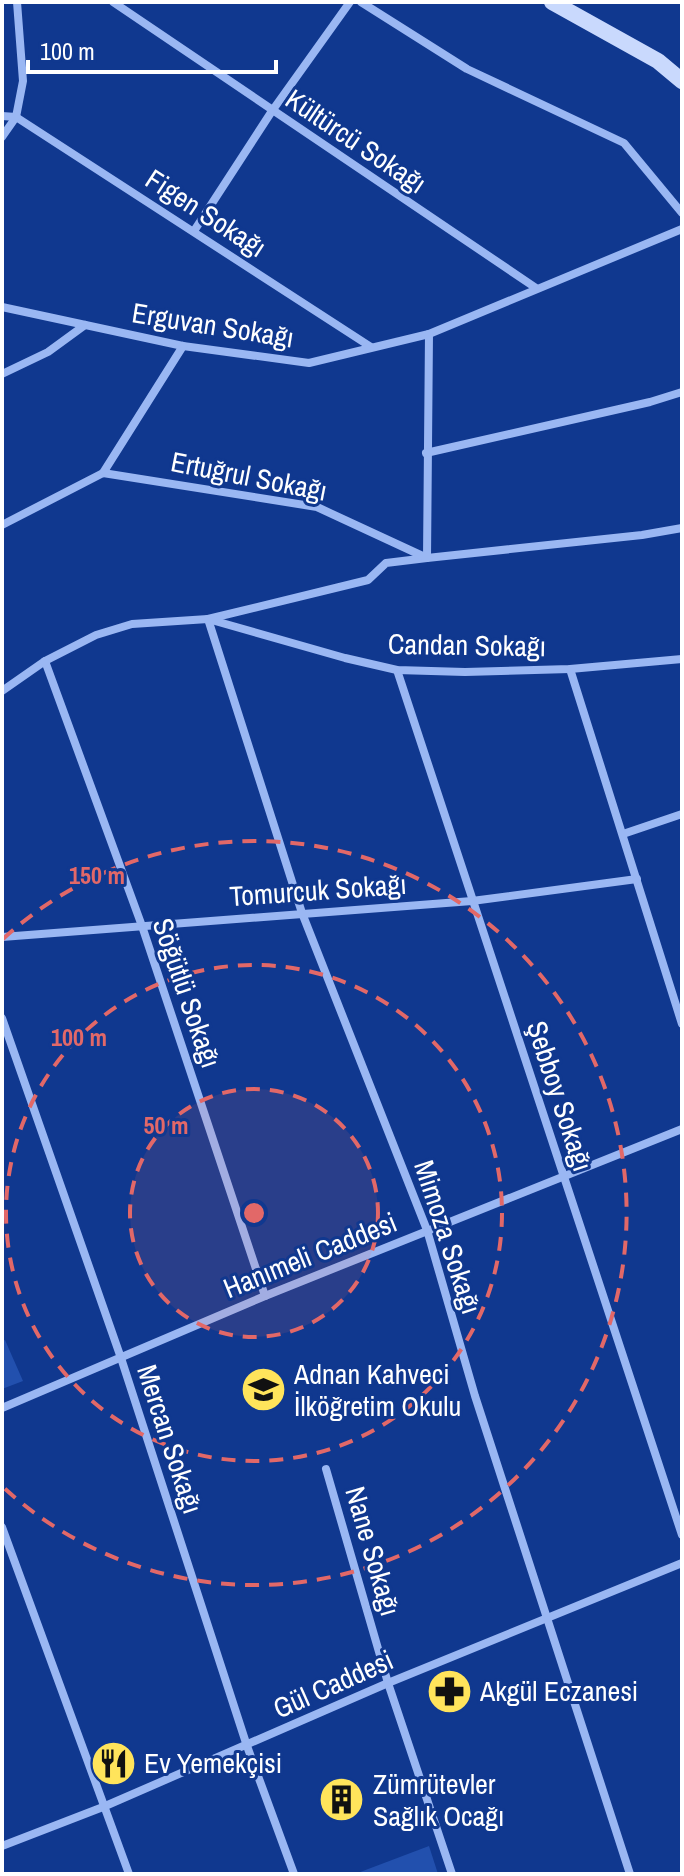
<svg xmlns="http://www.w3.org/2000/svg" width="684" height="1876" viewBox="0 0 684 1876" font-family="'Archivo Narrow',sans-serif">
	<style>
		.green { fill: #2250ae }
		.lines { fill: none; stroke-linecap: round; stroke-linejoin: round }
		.street { stroke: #9ab7f3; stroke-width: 8 }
		.secondary { stroke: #c9d9fd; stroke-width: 16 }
		.ring { fill: none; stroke: #e26868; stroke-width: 4; stroke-dasharray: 14 10 }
		.labels { text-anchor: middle; stroke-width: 6; stroke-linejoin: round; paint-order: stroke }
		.street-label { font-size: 28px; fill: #fff; stroke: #10388f }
		.poi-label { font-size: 28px; fill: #fff; stroke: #10388f; text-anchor: start }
		.centre { fill: #e26868; stroke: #10388f; stroke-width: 4 }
		.ring-label { font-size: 24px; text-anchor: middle; font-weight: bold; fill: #e26868; stroke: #10388f; stroke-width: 6; stroke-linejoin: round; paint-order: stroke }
	</style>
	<rect width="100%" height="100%" fill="#10388f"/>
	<!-- green -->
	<g class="green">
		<path d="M 5,1340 L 23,1381 L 2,1389 L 2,1341 Z"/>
		<path d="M 429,1846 L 438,1874 L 355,1874 Z"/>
	</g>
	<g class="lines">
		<!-- street -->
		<g class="street">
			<path d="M 113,2 L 536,288"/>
			<path d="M 361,2 L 467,69 L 624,143 L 682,213"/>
			<path d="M 2,116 L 16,117 L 371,347"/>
			<path d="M 2,137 L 16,117 L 23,81 L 17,2"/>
			<path d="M 194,231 L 272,111 L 350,2"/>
			<path d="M 2,307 L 183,346 L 309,363 L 429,334 L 682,229"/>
			<path d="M 429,334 L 427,558 L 386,563 L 368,580 L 208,619 L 302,913 L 427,1230 L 475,1396 L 630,1874"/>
			<path d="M 2,374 L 48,352 L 85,325"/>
			<path d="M 426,453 L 650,402 L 682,392"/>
			<path d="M 103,473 L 183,346"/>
			<path d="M 2,525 L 103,473 L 317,507 L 427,558 L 642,535 L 682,528"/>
			<path d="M 45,661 L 142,926 L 265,1296"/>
			<path d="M 570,669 L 682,1024"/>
			<path d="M 397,670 L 682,1535"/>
			<path d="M 2,691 L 45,661 L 96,635 L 132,624 L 208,619 L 345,658 L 397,670 L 465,672 L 570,669 L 682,659"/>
			<path d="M 623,834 L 682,814"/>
			<path d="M 2,937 L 472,901 L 637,879"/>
			<path d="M 2,1018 L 121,1358 L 247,1746 L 294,1874"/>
			<path d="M 2,1408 L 265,1296 L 682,1129"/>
			<path d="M 326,1469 L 388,1683 L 452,1874"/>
			<path d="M 2,1527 L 129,1874"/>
			<path d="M 2,1846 L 103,1807 L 388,1683 L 682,1563"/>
		</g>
		<!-- secondary -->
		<path class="secondary" d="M 552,2 L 658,61 L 682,81"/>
	</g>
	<!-- distance rings -->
	<circle cx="254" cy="1213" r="124" fill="#e26868" fill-opacity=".12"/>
	<g class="ring">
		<circle cx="254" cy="1213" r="124"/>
		<circle cx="254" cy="1213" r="248"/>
		<path d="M3 939A372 372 0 1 1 3 1487"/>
	</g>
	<!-- icons -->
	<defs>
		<symbol id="school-disc" viewBox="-11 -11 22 22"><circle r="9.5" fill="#ffe45b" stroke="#10388f"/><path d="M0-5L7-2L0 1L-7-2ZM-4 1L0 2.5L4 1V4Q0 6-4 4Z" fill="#111"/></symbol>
		<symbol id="pharmacy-disc" viewBox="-11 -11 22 22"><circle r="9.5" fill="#ffe45b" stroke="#10388f"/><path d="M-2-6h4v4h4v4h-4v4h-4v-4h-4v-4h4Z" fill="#111"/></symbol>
		<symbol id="restaurant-disc" viewBox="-11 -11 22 22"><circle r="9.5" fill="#ffe45b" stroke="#10388f"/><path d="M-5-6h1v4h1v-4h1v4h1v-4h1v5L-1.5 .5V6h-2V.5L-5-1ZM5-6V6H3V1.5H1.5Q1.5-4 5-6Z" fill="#111"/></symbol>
		<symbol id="building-disc" viewBox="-11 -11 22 22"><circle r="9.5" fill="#ffe45b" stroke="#10388f"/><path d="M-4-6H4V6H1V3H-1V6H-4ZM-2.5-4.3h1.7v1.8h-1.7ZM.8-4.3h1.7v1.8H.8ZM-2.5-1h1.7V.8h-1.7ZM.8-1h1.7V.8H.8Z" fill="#111"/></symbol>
	</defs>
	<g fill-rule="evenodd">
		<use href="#school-disc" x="238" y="1364" width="51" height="51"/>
		<use href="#pharmacy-disc" x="424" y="1666" width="51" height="51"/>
		<use href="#restaurant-disc" x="88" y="1738" width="51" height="51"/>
		<use href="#building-disc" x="316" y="1774" width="51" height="51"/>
	</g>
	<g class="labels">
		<!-- street labels -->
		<g class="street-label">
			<text transform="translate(356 141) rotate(34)" y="10">Kültürcü Sokağı</text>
			<text transform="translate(206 213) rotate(33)" y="10">Figen Sokağı</text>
			<text transform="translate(213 325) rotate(9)" y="10">Erguvan Sokağı</text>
			<text transform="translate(249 476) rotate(11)" y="10">Ertuğrul Sokağı</text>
			<text transform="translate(467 645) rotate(1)" y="10">Candan Sokağı</text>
			<text transform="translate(318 890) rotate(-4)" y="10">Tomurcuk Sokağı</text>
			<text transform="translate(187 993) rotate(71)" y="10">Söğütlü Sokağı</text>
			<text transform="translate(560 1096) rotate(72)" y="10">Şebboy Sokağı</text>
			<text transform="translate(448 1237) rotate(72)" y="10">Mimoza Sokağı</text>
			<text transform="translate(310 1255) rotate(-22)" y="10">Hanımeli Caddesi</text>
			<text transform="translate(170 1439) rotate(72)" y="10">Mercan Sokağı</text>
			<text transform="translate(373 1551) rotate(74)" y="10">Nane Sokağı</text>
			<text transform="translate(333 1684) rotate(-24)" y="10">Gül Caddesi</text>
		</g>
		<!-- poi labels -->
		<g class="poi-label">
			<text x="294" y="1384">Adnan Kahveci<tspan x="294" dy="32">İlköğretim Okulu</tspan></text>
			<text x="480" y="1701">Akgül Eczanesi</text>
			<text x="144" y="1773">Ev Yemekçisi</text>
			<text x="373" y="1794">Zümrütevler<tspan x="373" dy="32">Sağlık Ocağı</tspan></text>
		</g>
	</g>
	<circle cx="254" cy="1213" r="12" class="centre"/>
	<g class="ring-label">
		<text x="97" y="884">150 m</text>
		<text x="79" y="1046">100 m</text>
		<text x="166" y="1134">50 m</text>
	</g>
	<!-- border -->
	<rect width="684" height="1876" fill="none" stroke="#ffffff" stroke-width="8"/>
	<!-- scale -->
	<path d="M28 60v12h248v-12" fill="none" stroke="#ffffff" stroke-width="4"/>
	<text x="40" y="60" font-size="24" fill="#ffffff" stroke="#10388f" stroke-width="6" paint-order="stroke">100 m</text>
</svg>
